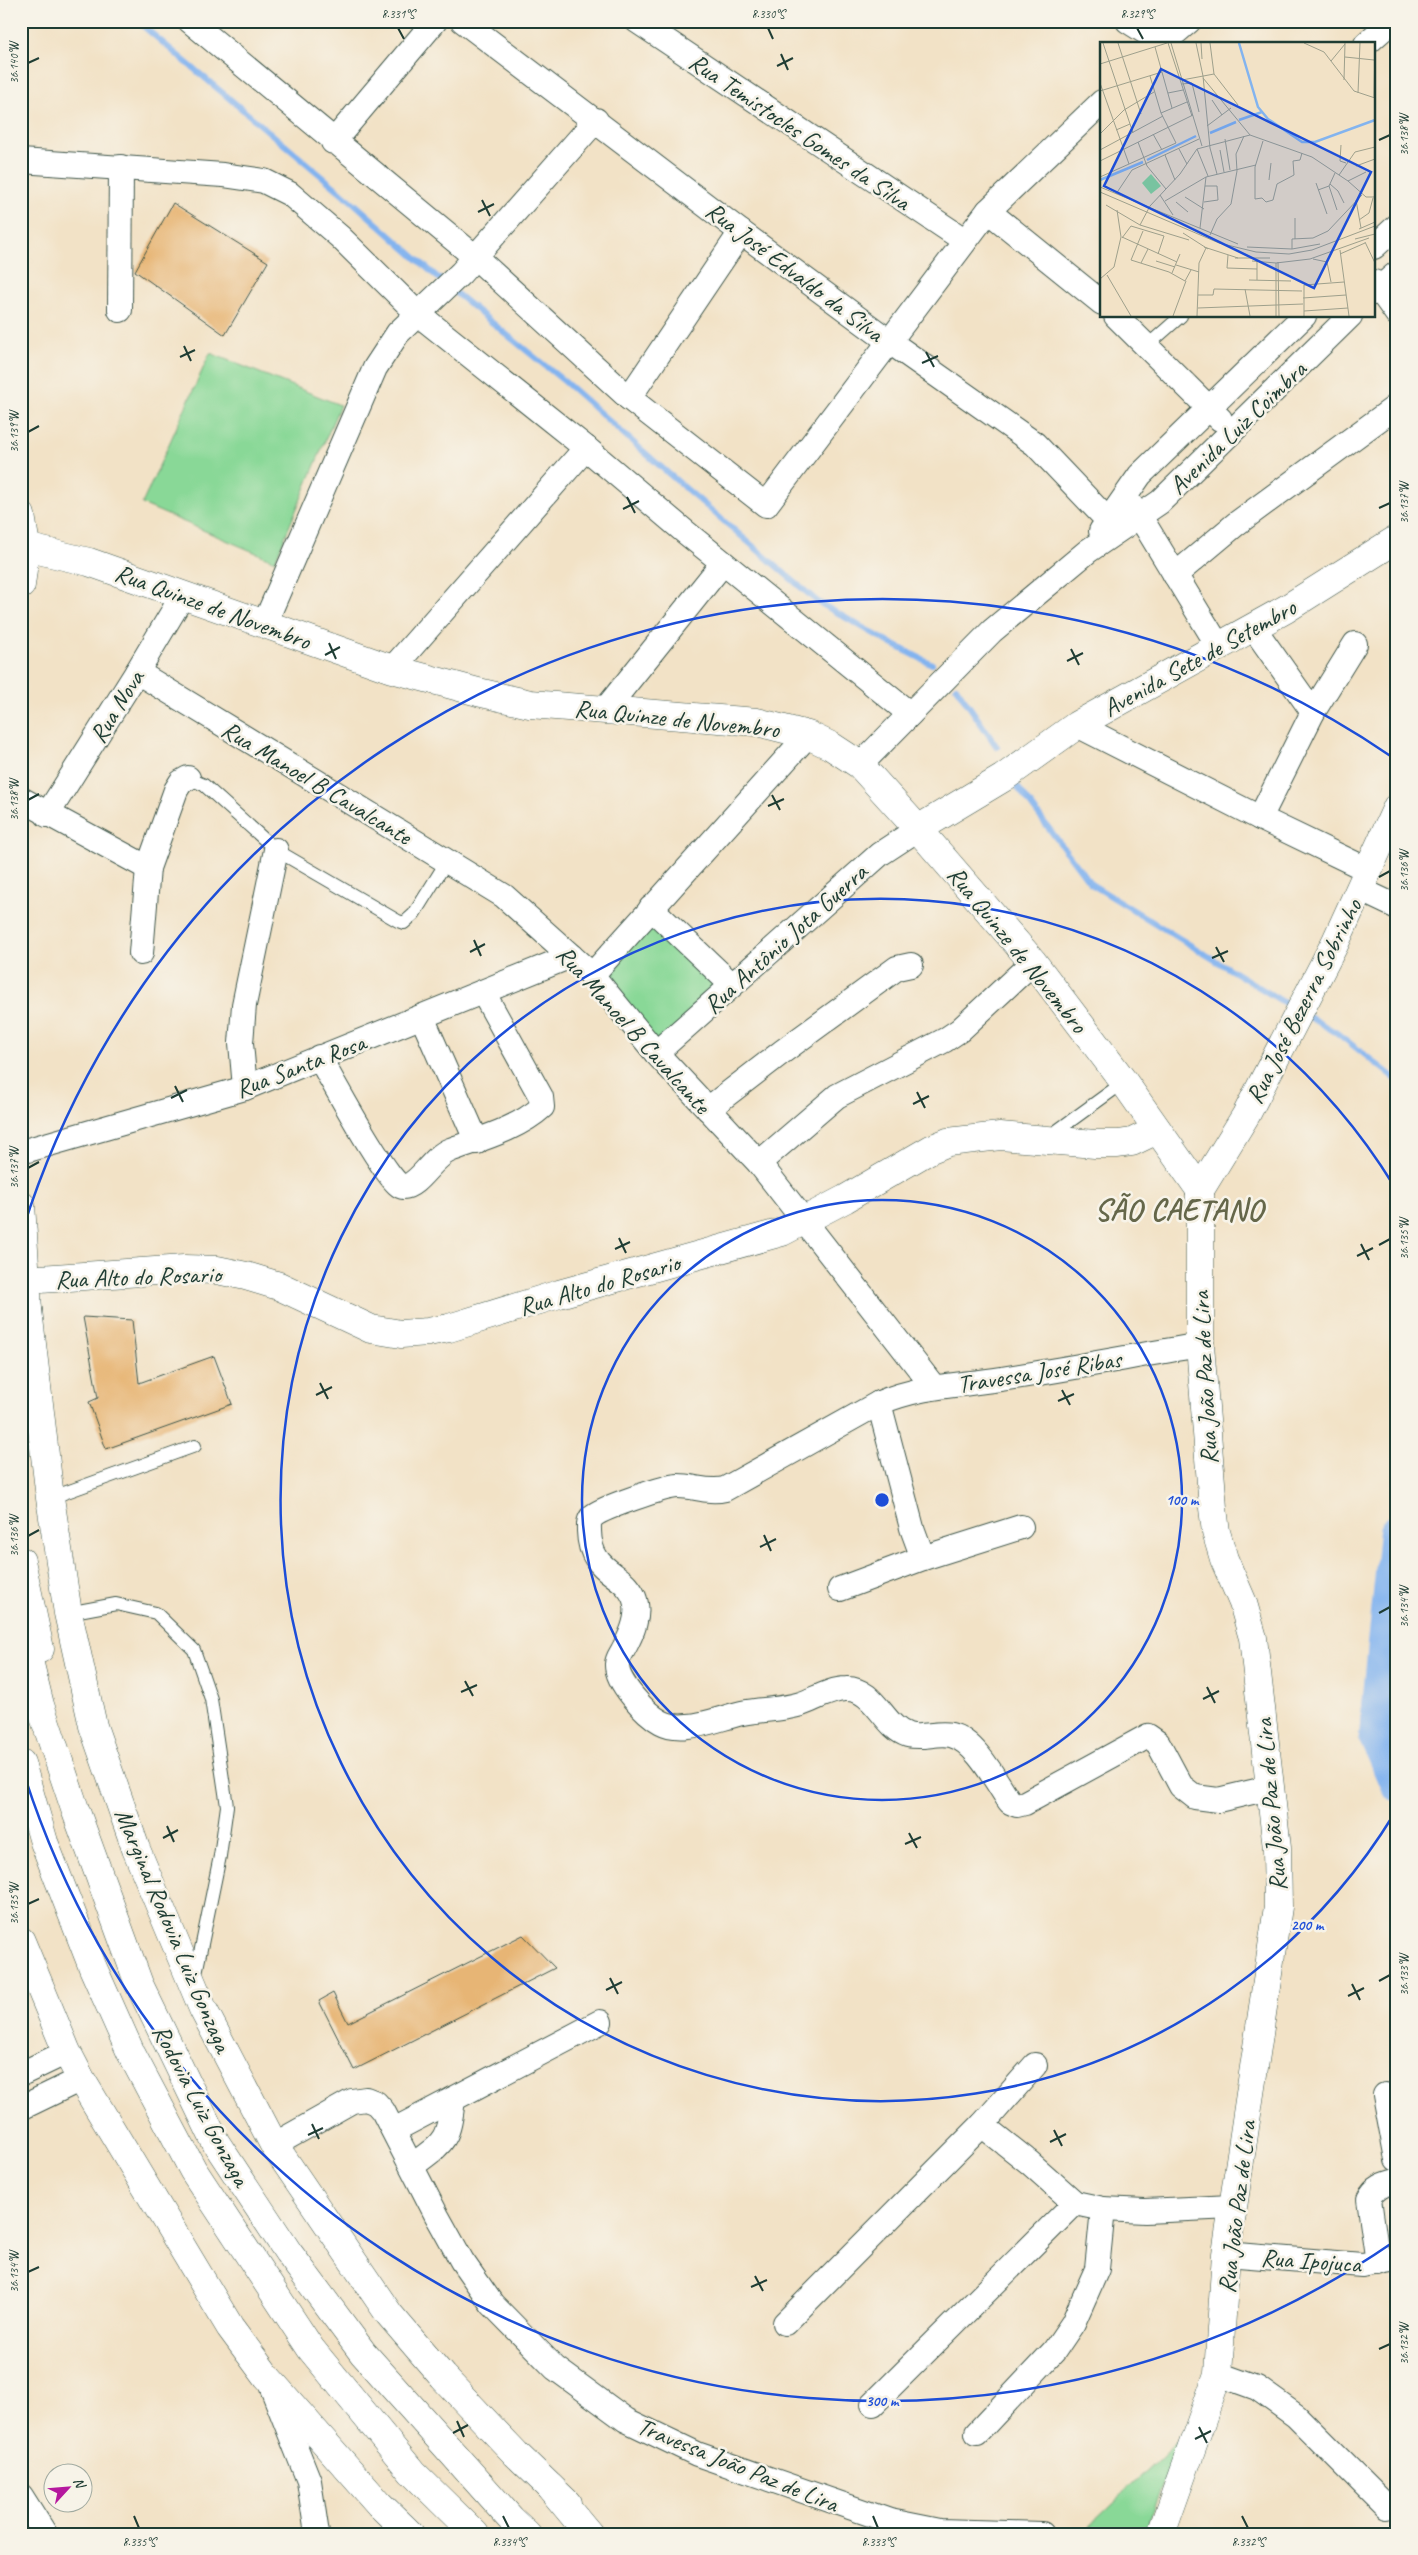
<svg xmlns="http://www.w3.org/2000/svg" width="1418" height="2555" viewBox="0 0 1418 2555" font-family="Caveat,sans-serif">
	<style>
		.green { fill: #89d897; stroke: #548a66 }
		.lines { fill: none; stroke-linecap: round; stroke-linejoin: round }
		.stream { stroke: #83b4ef; stroke-width: 6 }
		.river { stroke: #83b4ef; stroke-width: 36 }
		.building { fill: #e7b574 }
		.service-casing { stroke: #3f564a; stroke-width: 14 }
		.minor-casing { stroke: #3f564a; stroke-width: 26 }
		.tertiary-casing { stroke: #3f564a; stroke-width: 29 }
		.primary-casing { stroke: #3f564a; stroke-width: 29 }
		.trunk-casing { stroke: #3f564a; stroke-width: 29 }
		.service { stroke: #fff; stroke-width: 12 }
		.minor { stroke: #fff; stroke-width: 24 }
		.tertiary { stroke: #fff; stroke-width: 28 }
		.primary { stroke: #fff; stroke-width: 28 }
		.trunk { stroke: #fff; stroke-width: 28 }
		.ticks { fill: none; stroke: #1f3d34; stroke-width: 2 }
		.ring { fill: none; stroke: #1d4ed8; stroke-width: 2.5 }
		.labels { text-anchor: middle; stroke-width: 5; stroke-linejoin: round; paint-order: stroke }
		.street-label { font-size: 25px; fill: #1f3d34; stroke: #f7f3e8 }
		.district-label { font-size: 30px; font-weight: bold; letter-spacing: 1px; fill: #65674a; stroke: #f7f3e8 }
		.inset-river { fill: none; stroke: #83b4ef; stroke-width: 2.5 }
		.inset-road { fill: none; stroke: #9ea08c; stroke-width: 1 }
		.view { fill: #1d4ed8; fill-opacity: 0.15; stroke: #1d4ed8; stroke-width: 2.5 }
		.inset-edge { fill: none; stroke: #1f3d34; stroke-width: 2.5 }
		.centre { fill: #1d4ed8; stroke: #f7f3e8; stroke-width: 2.5 }
		.ring-label { font-size: 15px; text-anchor: middle; font-weight: bold; fill: #1d4ed8; stroke: #f7f3e8; stroke-width: 5; stroke-linejoin: round; paint-order: stroke }
		.neatline { fill: none; stroke: #1f3d34; stroke-width: 2 }
		.ticks-label { font-size: 12px; text-anchor: middle; fill: #1f3d34 }
	</style>
	<rect width="100%" height="100%" fill="#f7f3e8"/>
	<filter id="ink" filterUnits="userSpaceOnUse"><feTurbulence type="fractalNoise" baseFrequency=".02" numOctaves="2"/><feDisplacementMap in="SourceGraphic" scale="10" xChannelSelector="R" yChannelSelector="G"/><feConvolveMatrix kernelMatrix="1 2 1 2 8 2 1 2 1" color-interpolation-filters="sRGB"/></filter>
	<filter id="wash" filterUnits="userSpaceOnUse"><feTurbulence type="fractalNoise" baseFrequency=".0096" numOctaves="4" result="noise"/><feDisplacementMap in="SourceGraphic" scale="20" xChannelSelector="R" yChannelSelector="G"/><feGaussianBlur stdDeviation="1.12" result="paint"/><feColorMatrix in="noise" values="0 0 0 0 0 0 0 0 0 0 0 0 0 0 0 0 0 1.4 0 .05"/><feComposite in="paint" operator="in"/></filter>
	<g filter="url(#wash)">
		<rect width="100%" height="100%" fill="#f2e2c6"/>
		<!-- green -->
		<g class="green">
			<path d="M 210,353 L 340,405 L 275,561 L 142,504 Z"/>
			<path d="M 650,918 L 725,987 L 657,1046 L 597,977 Z"/>
			<path d="M 1182,2437 L 1143,2534 L 1081,2534 Z"/>
		</g>
		<g class="lines">
			<!-- stream -->
			<g class="stream">
				<path d="M 137,21 L 355,204 L 444,283"/>
				<path d="M 452,290 L 565,382 L 669,474 L 818,602 L 890,643 L 932,664"/>
				<path d="M 956,687 L 997,747"/>
				<path d="M 1016,785 L 1091,884 L 1293,1008"/>
				<path d="M 1304,1014 L 1337,1033 L 1397,1080"/>
			</g>
			<!-- river -->
			<path class="river" d="M 1397,1532 L 1377,1736 L 1397,1782"/>
		</g>
		<g id="blocks">
			<!-- building -->
			<g class="building">
				<path d="M 173,203 L 268,262 L 225,335 L 135,271 Z"/>
				<path d="M 83,1317 L 132,1320 L 139,1383 L 214,1356 L 232,1404 L 106,1449 L 89,1402 L 98,1398 Z"/>
				<path d="M 523,1935 L 555,1968 L 354,2070 L 319,2001 L 333,1993 L 348,2023 Z"/>
			</g>
		</g>
	</g>
	<g filter="url(#ink)">
		<use href="#blocks" fill-opacity="0" stroke="#3f564a" stroke-width="1"/>
		<g class="lines">
			<defs>
				<g id="service">
					<path d="M 1147,346 L 1181,316"/>
					<path d="M 188,778 L 204,785 L 276,850 L 398,921 L 404,923 L 414,914 L 447,861"/>
					<path d="M 1047,1138 L 1124,1082"/>
					<path d="M 50,1498 L 195,1446"/>
					<path d="M 68,1613 L 116,1604 L 156,1613 L 194,1650 L 211,1699 L 227,1806 L 220,1856 L 195,1978"/>
				</g>
				<g id="minor">
					<path d="M 190,21 L 474,256 L 629,398 L 766,505 L 988,211 L 1102,102"/>
					<path d="M 463,21 L 741,232 L 890,342 L 1035,444 L 1117,530"/>
					<path d="M 637,21 L 964,240"/>
					<path d="M 1128,21 L 1163,43"/>
					<path d="M 1162,44 L 1189,21"/>
					<path d="M 1366,44 L 1392,21"/>
					<path d="M 333,142 L 435,21"/>
					<path d="M 21,161 L 223,175 L 264,181 L 290,194 L 340,237 L 418,314 L 586,448 L 684,531 L 910,714"/>
					<path d="M 988,211 L 1102,303"/>
					<path d="M 1374,247 L 1397,226"/>
					<path d="M 1374,282 L 1397,314"/>
					<path d="M 1374,293 L 1397,273"/>
					<path d="M 120,310 L 121,167"/>
					<path d="M 1116,316 L 1220,419"/>
					<path d="M 629,398 L 741,232"/>
					<path d="M 1129,503 L 1139,515 L 1219,647"/>
					<path d="M 1101,531 L 1140,475 L 1304,316"/>
					<path d="M 1175,575 L 1236,524 L 1397,406"/>
					<path d="M 264,625 L 375,368 L 398,333 L 461,273 L 596,120"/>
					<path d="M 1253,627 L 1313,712"/>
					<path d="M 392,669 L 586,448"/>
					<path d="M 137,672 L 504,896 L 571,956 L 592,975 L 656,1053 L 759,1163 L 933,1386"/>
					<path d="M 605,710 L 723,563"/>
					<path d="M 1077,725 L 1260,818 L 1368,870"/>
					<path d="M 860,765 L 992,631 L 1088,551 L 1160,502 L 1350,316"/>
					<path d="M 21,799 L 148,868"/>
					<path d="M 47,815 L 137,672 L 183,595"/>
					<path d="M 1260,818 L 1313,712 L 1355,644"/>
					<path d="M 1359,889 L 1397,907"/>
					<path d="M 651,908 L 732,985"/>
					<path d="M 141,953 L 148,868 L 176,790 L 181,782 L 188,778"/>
					<path d="M 592,975 L 808,735"/>
					<path d="M 422,1017 L 477,1142"/>
					<path d="M 656,1053 L 880,854 L 918,829"/>
					<path d="M 319,1057 C 329,1074 390,1188 403,1187 C 419,1186 432,1157 450,1150 C 480,1139 518,1129 542,1107 L 541,1097 L 483,992"/>
					<path d="M 245,1088 L 241,1043 L 244,1005 L 276,850"/>
					<path d="M 708,1109 L 782,1052 L 897,968 L 911,965"/>
					<path d="M 21,1152 L 245,1088 L 571,956"/>
					<path d="M 759,1163 L 837,1096 L 945,1040 L 960,1030 L 1033,962"/>
					<path d="M 1200,1345 C 1134,1356 1068,1369 1001,1379 C 956,1386 923,1385 879,1403 L 725,1489 C 708,1493 695,1486 678,1486 C 666,1486 602,1508 593,1516 C 588,1520 589,1526 589,1531 C 590,1574 622,1570 634,1597 C 641,1614 632,1634 623,1650 C 621,1654 617,1659 617,1664 C 616,1682 646,1714 661,1722 C 670,1727 679,1727 688,1726 C 706,1725 724,1717 742,1713 C 762,1709 782,1710 801,1704 C 815,1699 831,1689 846,1689 C 875,1688 883,1727 908,1735 C 921,1739 937,1732 951,1735 C 975,1740 997,1783 1010,1802 L 1017,1805 L 1025,1803 L 1148,1736 L 1158,1743 L 1181,1786 L 1195,1797 L 1218,1800 L 1269,1788"/>
					<path d="M 879,1403 L 912,1528 L 923,1558"/>
					<path d="M 840,1589 L 923,1558 L 1021,1527"/>
					<path d="M 21,2074 L 67,2052"/>
					<path d="M 1385,2095 L 1397,2159"/>
					<path d="M 21,2108 L 81,2079"/>
					<path d="M 982,2125 L 1030,2163 L 1075,2203 L 1103,2209 L 1145,2211 L 1232,2207"/>
					<path d="M 394,2130 L 600,2022"/>
					<path d="M 274,2145 L 352,2101 L 366,2099 L 376,2103 L 383,2111 L 437,2216 L 462,2261 L 492,2304 L 555,2368 L 626,2420 L 697,2454 L 890,2521 L 940,2531 L 1042,2534"/>
					<path d="M 412,2166 C 445,2141 448,2142 453,2099"/>
					<path d="M 1226,2254 L 1362,2265 L 1397,2259"/>
					<path d="M 1378,2263 L 1369,2199 C 1375,2187 1384,2184 1397,2181"/>
					<path d="M 785,2323 L 982,2125 L 1035,2065"/>
					<path d="M 1218,2374 L 1257,2388 L 1296,2416 L 1386,2506"/>
					<path d="M 272,2388 L 309,2481 L 317,2534"/>
					<path d="M 873,2404 L 1075,2203"/>
					<path d="M 977,2433 L 1054,2351 L 1073,2323 L 1097,2269 L 1103,2209"/>
					<path d="M 21,2496 L 45,2534"/>
				</g>
				<g id="tertiary">
					<path d="M 21,546 L 89,562 L 392,669 L 478,692 L 530,704 L 757,722 L 808,735 L 831,746 L 860,765 L 918,829 L 1033,962 L 1124,1082 L 1200,1190"/>
					<path d="M 918,829 L 1003,778 L 1077,725 L 1286,609 L 1397,539"/>
					<path d="M 1200,1190 L 1246,1115 L 1335,943 L 1397,807"/>
					<path d="M 26,1280 L 184,1269 L 217,1270 L 246,1276 L 279,1286 L 371,1329 L 401,1334 L 428,1332 L 449,1328 L 559,1294 L 782,1232 L 845,1199 L 931,1149 L 948,1142 L 1000,1136 L 1095,1144 L 1118,1144 L 1132,1142 L 1157,1130"/>
					<path d="M 1161,2534 L 1218,2374 L 1226,2254 L 1278,1907 L 1277,1848 L 1253,1638 L 1243,1603 L 1224,1559 L 1216,1532 L 1213,1508 L 1200,1345 L 1200,1190"/>
				</g>
				<g id="primary">
					<path d="M 21,515 L 26,546 L 21,585"/>
					<path d="M 21,1205 L 28,1310 L 50,1498 L 68,1613 L 93,1726 L 136,1849 L 203,2009 L 274,2145 L 389,2314 L 443,2377 L 516,2454 L 567,2503"/>
					<path d="M 21,1941 L 67,2052 L 81,2079 L 230,2327 L 267,2377 L 379,2504 L 410,2534"/>
				</g>
				<g id="trunk">
					<path d="M 21,1410 L 28,1310"/>
					<path d="M 21,1561 L 40,1649"/>
					<path d="M 21,1628 L 40,1705 L 75,1809 L 139,1984 L 216,2143 L 288,2252 L 363,2353 L 511,2519 L 527,2534"/>
					<path d="M 21,1763 L 44,1842 L 93,1968 L 131,2053 L 193,2170 L 311,2349 L 412,2472 L 475,2534"/>
					<path d="M 550,2487 L 589,2534"/>
				</g>
			</defs>
			<!-- service casing -->
			<use href="#service" class="service-casing"/>
			<!-- minor casing -->
			<use href="#minor" class="minor-casing"/>
			<!-- tertiary casing -->
			<use href="#tertiary" class="tertiary-casing"/>
			<!-- primary casing -->
			<use href="#primary" class="primary-casing"/>
			<!-- trunk casing -->
			<use href="#trunk" class="trunk-casing"/>
			<!-- service -->
			<use href="#service" class="service"/>
			<!-- minor -->
			<use href="#minor" class="minor"/>
			<!-- tertiary -->
			<use href="#tertiary" class="tertiary"/>
			<!-- primary -->
			<use href="#primary" class="primary"/>
			<!-- trunk -->
			<use href="#trunk" class="trunk"/>
		</g>
	</g>
	<!-- ticks -->
	<path class="ticks" d="M 398,28 L 404,39M 768,28 L 773,39M 1137,28 L 1143,39M 781,54 L 788,70M 28,63 L 39,58M 777,66 L 793,58M 1379,140 L 1390,135M 482,200 L 490,216M 478,212 L 494,204M 184,346 L 191,361M 926,352 L 934,367M 180,357 L 195,350M 922,363 L 938,356M 28,432 L 39,426M 627,497 L 635,513M 1379,508 L 1390,503M 623,509 L 639,501M 329,643 L 336,659M 1071,649 L 1079,665M 325,655 L 340,647M 1067,661 L 1083,653M 772,795 L 780,810M 28,800 L 39,794M 768,806 L 784,799M 1379,877 L 1390,871M 474,940 L 481,956M 1216,947 L 1224,962M 470,952 L 485,944M 1212,958 L 1228,951M 175,1086 L 183,1102M 917,1092 L 925,1108M 171,1098 L 187,1090M 913,1104 L 929,1096M 28,1168 L 39,1162M 619,1238 L 626,1253M 1361,1244 L 1369,1260M 1379,1245 L 1390,1239M 615,1249 L 630,1242M 1357,1256 L 1373,1248M 320,1383 L 328,1399M 1062,1390 L 1070,1405M 316,1395 L 332,1387M 1058,1401 L 1074,1394M 764,1535 L 771,1551M 28,1536 L 39,1530M 760,1547 L 776,1539M 1379,1613 L 1390,1607M 465,1681 L 473,1696M 1207,1687 L 1215,1703M 461,1692 L 477,1685M 1203,1699 L 1219,1691M 167,1826 L 174,1842M 909,1833 L 917,1848M 163,1838 L 178,1830M 905,1844 L 921,1837M 28,1904 L 39,1899M 610,1978 L 618,1994M 1379,1981 L 1390,1975M 1352,1984 L 1360,2000M 606,1990 L 622,1982M 1348,1996 L 1364,1988M 312,2124 L 319,2139M 1054,2130 L 1062,2146M 308,2135 L 323,2128M 1050,2142 L 1066,2134M 28,2272 L 39,2267M 755,2276 L 763,2291M 751,2287 L 767,2280M 1379,2349 L 1390,2344M 457,2421 L 464,2437M 1199,2427 L 1207,2443M 453,2433 L 468,2425M 1195,2439 L 1211,2431M 134,2516 L 139,2528M 503,2516 L 509,2528M 873,2516 L 878,2528M 1242,2516 L 1248,2528"/>
	<!-- distance rings -->
	<g class="ring">
		<circle cx="882" cy="1500" r="300"/>
		<path d="M1394 1814A601 601 0 1 1 1394 1186"/>
		<path d="M1392 2243A901 901 0 0 1 23 1771M23 1229A901 901 0 0 1 1392 757"/>
	</g>
	<g class="labels">
		<!-- street labels -->
		<g class="street-label">
			<text transform="translate(800 131) rotate(34)" y="9">Rua Temistocles Gomes da Silva</text>
			<text transform="translate(795 271) rotate(37)" y="9">Rua José Edvaldo da Silva</text>
			<text transform="translate(1237 427) rotate(-44)" y="9">Avenida Luiz Coimbra</text>
			<text transform="translate(213 606) rotate(20)" y="9">Rua Quinze de Novembro</text>
			<text transform="translate(1199 657) rotate(-29)" y="9">Avenida Sete de Setembro</text>
			<text transform="translate(116 706) rotate(-58)" y="9">Rua Nova</text>
			<text transform="translate(677 718) rotate(6)" y="9">Rua Quinze de Novembro</text>
			<text transform="translate(317 782) rotate(31)" y="9">Rua Manoel B Cavalcante</text>
			<text transform="translate(785 938) rotate(-42)" y="9">Rua Antônio Jota Guerra</text>
			<text transform="translate(1018 949) rotate(51)" y="9">Rua Quinze de Novembro</text>
			<text transform="translate(1303 1001) rotate(-63)" y="9">Rua José Bezerra Sobrinho</text>
			<text transform="translate(634 1029) rotate(48)" y="9">Rua Manoel B Cavalcante</text>
			<text transform="translate(300 1065) rotate(-21)" y="9">Rua Santa Rosa</text>
			<text transform="translate(138 1276) rotate(-2)" y="9">Rua Alto do Rosario</text>
			<text transform="translate(599 1284) rotate(-16)" y="9">Rua Alto do Rosario</text>
			<text transform="translate(1039 1371) rotate(-9)" y="9">Travessa José Ribas</text>
			<text transform="translate(1204 1378) rotate(-93)" y="9">Rua João Paz de Lira</text>
			<text transform="translate(1270 1805) rotate(-95)" y="9">Rua João Paz de Lira</text>
			<text transform="translate(174 1930) rotate(67)" y="9">Marginal Rodovia Luiz Gonzaga</text>
			<text transform="translate(202 2105) rotate(62)" y="9">Rodovia Luiz Gonzaga</text>
			<text transform="translate(1236 2207) rotate(-83)" y="9">Rua João Paz de Lira</text>
			<text transform="translate(1311 2260) rotate(4)" y="9">Rua Ipojuca</text>
			<text transform="translate(738 2464) rotate(22)" y="9">Travessa João Paz de Lira</text>
		</g>
		<!-- district labels -->
		<g class="district-label">
			<text x="1179" y="1220">SÃO CAETANO</text>
		</g>
	</g>
	<!-- overview -->
	<g transform="translate(1100 42)">
		<rect width="275" height="275" fill="#f2e2c6"/>
		<path d="M 51,132 L 61,144 L 51,152 L 42,141 Z" fill="#89d897"/>
		<path class="inset-river" d="M 139,1 L 158,65 L 168,77 L 202,100 L 215,100 L 275,78M 139,78 L 162,70M 110,91 L 136,80M 47,118 L 96,94M 0,138 L 43,120"/>
		<path class="inset-road" d="M 3,1 L 33,91M 18,1 L 41,72M 68,1 L 92,74M 71,1 L 102,104M 96,1 L 103,34 L 110,106 L 117,132M 101,1 L 102,17M 110,1 L 114,32 L 138,63M 204,1 L 224,10 L 254,49 L 275,56M 55,5 L 72,66M 245,15 L 274,18M 231,19 L 245,2M 0,22 L 67,1M 103,36 L 150,93M 82,38 L 114,32M 244,38 L 245,1M 0,41 L 29,122M 82,42 L 92,41 L 99,70M 0,49 L 62,30M 68,51 L 83,48M 258,51 L 260,1M 274,56 L 275,1M 112,58 L 122,73M 61,71 L 87,60M 107,84 L 131,66M 16,88 L 30,82M 0,92 L 24,68 L 54,50M 53,92 L 62,108M 150,93 L 212,115 L 248,139 L 266,155 L 275,155M 125,97 L 130,128M 163,99 L 155,125 L 155,157 L 162,156 L 166,160 L 173,158 L 177,142 L 194,133 L 193,119 L 200,118 L 202,111M 38,100 L 47,124 L 66,147M 241,103 L 240,119 L 246,121M 79,107 L 87,122M 97,107 L 108,134M 0,108 L 63,74M 120,108 L 124,130M 65,113 L 75,138M 0,119 L 93,73M 256,124 L 275,117M 239,133 L 255,110 L 275,105M 0,135 L 76,101 L 61,71 L 50,34M 169,138 L 171,121M 248,139 L 266,130M 216,141 L 227,172M 230,142 L 238,149 L 244,161M 229,144 L 237,168M 0,145 L 138,202M 218,148 L 229,144 L 235,131M 0,150 L 119,201 L 156,210 L 189,212 L 212,208 L 275,184M 16,152 L 32,128 L 99,97M 60,153 L 73,173M 85,155 L 104,167M 256,158 L 261,186M 65,159 L 106,135 L 156,123M 76,160 L 88,170M 104,160 L 118,158 L 117,144 L 105,144M 6,163 L 40,183 L 89,198M 195,176 L 195,197M 259,178 L 269,171 L 273,156M 40,183 L 50,164 L 80,132 L 97,107 L 150,93M 100,186 L 106,135M 259,187 L 275,180M 43,189 L 31,218 L 69,230 L 85,239 L 91,228M 83,191 L 108,207M 110,193 L 117,177 L 131,162 L 137,129 L 136,112 L 144,94M 22,195 L 77,220M 22,196 L 31,184 L 64,194 L 58,212M 255,197 L 275,192M 265,200 L 275,221M 104,205 L 138,216M 147,205 L 192,207 L 220,202M 192,207 L 192,197 L 213,196 L 228,189 L 262,153M 240,208 L 249,274M 240,212 L 265,201M 128,213 L 127,226 L 157,227M 135,216 L 170,216M 213,217 L 227,220 L 231,240M 56,219 L 75,225M 152,219 L 176,221 L 210,217 L 269,196M 157,219 L 157,238M 178,220 L 179,274M 41,221 L 48,207M 176,221 L 176,274M 76,223 L 99,230M 72,231 L 80,212M 7,233 L 31,274M 0,237 L 14,225 L 21,195 L 17,168M 149,238 L 191,239M 145,247 L 150,274M 98,253 L 113,253 L 114,247 L 202,249M 203,256 L 246,253M 98,266 L 203,262M 204,269 L 248,266M 73,274 L 86,239M 97,274 L 99,221 L 106,206M 204,274 L 204,243 L 244,240"/>
		<path class="view" d="M 61,27 L 271,130 L 214,246 L 4,144 Z"/>
		<rect width="275" height="275" class="inset-edge"/>
	</g>
	<circle cx="882" cy="1500" r="8" class="centre"/>
	<g class="ring-label">
		<text x="1182" y="1505">100 m</text>
		<text x="1307" y="1930">200 m</text>
		<text x="882" y="2406">300 m</text>
	</g>
	<!-- margin -->
	<rect width="1418" height="2555" fill="none" stroke="#f7f3e8" stroke-width="55"/>
	<!-- north arrow -->
	<g transform="translate(68 2488) rotate(64)"><circle r="24" fill="#f7f3e8" stroke="#a1aaa0"/>
	<path d="M0-4L9 19L0 12L-9 19Z" fill="#b5179e"/>
	<text y="-8" font-size="14" font-weight="bold" text-anchor="middle" fill="#1f3d34">N</text>
	</g>
	<rect x="28" y="28" width="1362" height="2500" class="neatline"/>
	<g class="ticks-label">
		<text x="398" y="18">8.331°S</text>
		<text x="768" y="18">8.330°S</text>
		<text x="1137" y="18">8.329°S</text>
		<text transform="translate(14 63) rotate(-90)" y="4">36.140°W</text>
		<text transform="translate(1404 135) rotate(-90)" y="4">36.138°W</text>
		<text transform="translate(14 432) rotate(-90)" y="4">36.139°W</text>
		<text transform="translate(1404 503) rotate(-90)" y="4">36.137°W</text>
		<text transform="translate(14 800) rotate(-90)" y="4">36.138°W</text>
		<text transform="translate(1404 871) rotate(-90)" y="4">36.136°W</text>
		<text transform="translate(14 1168) rotate(-90)" y="4">36.137°W</text>
		<text transform="translate(1404 1239) rotate(-90)" y="4">36.135°W</text>
		<text transform="translate(14 1536) rotate(-90)" y="4">36.136°W</text>
		<text transform="translate(1404 1607) rotate(-90)" y="4">36.134°W</text>
		<text transform="translate(14 1904) rotate(-90)" y="4">36.135°W</text>
		<text transform="translate(1404 1975) rotate(-90)" y="4">36.133°W</text>
		<text transform="translate(14 2272) rotate(-90)" y="4">36.134°W</text>
		<text transform="translate(1404 2344) rotate(-90)" y="4">36.132°W</text>
		<text x="139" y="2546">8.335°S</text>
		<text x="509" y="2546">8.334°S</text>
		<text x="878" y="2546">8.333°S</text>
		<text x="1248" y="2546">8.332°S</text>
	</g>
</svg>
